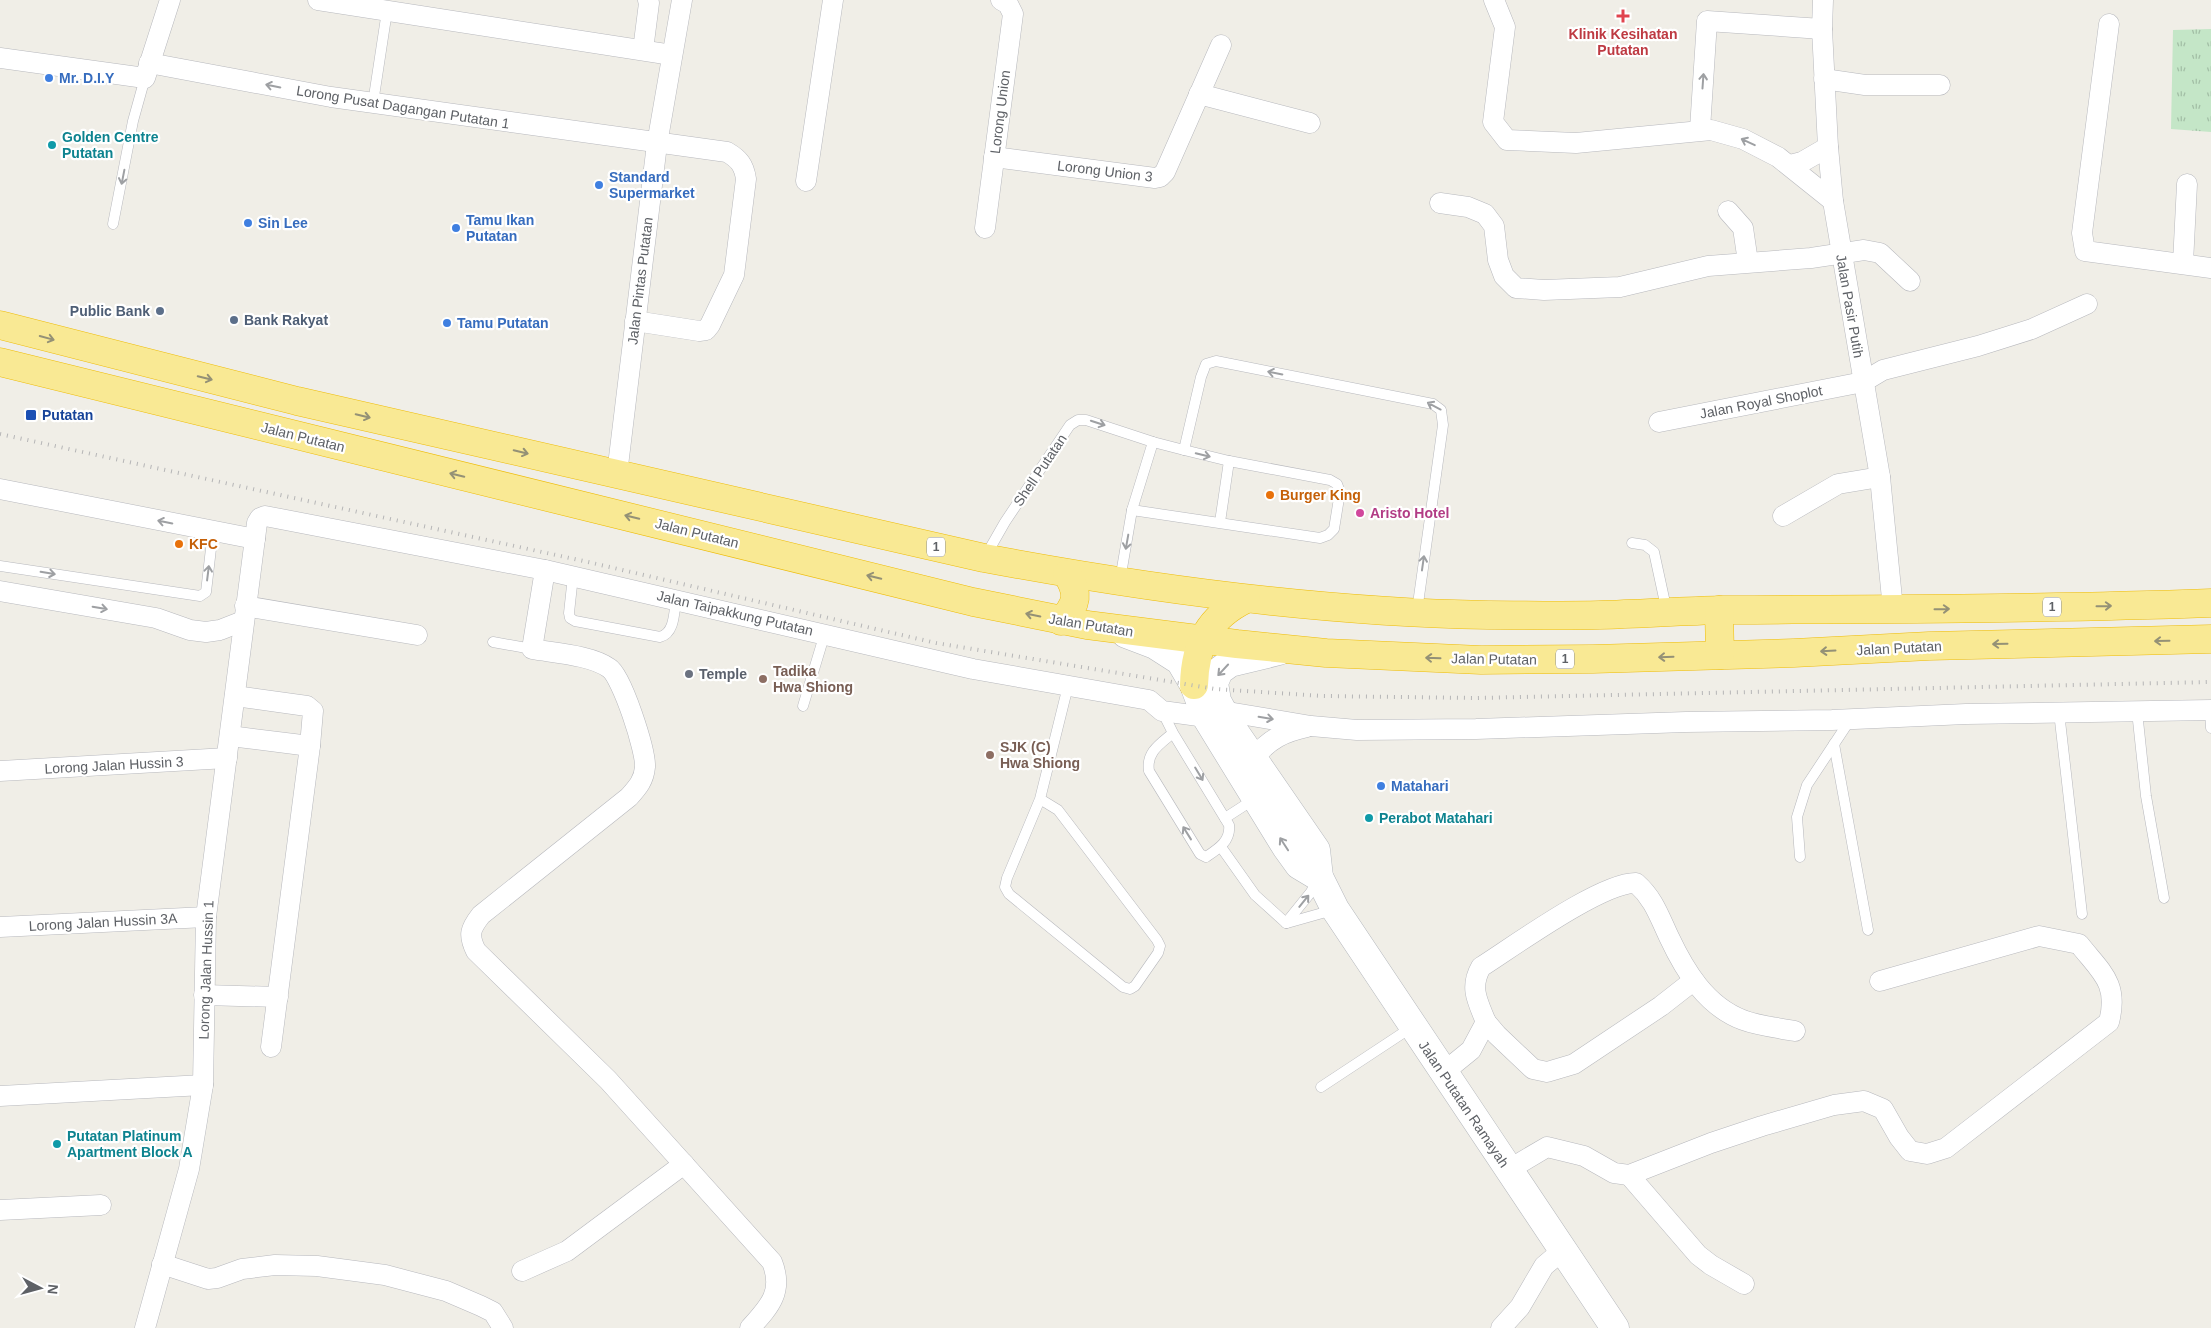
<svg xmlns="http://www.w3.org/2000/svg" width="2211" height="1328" viewBox="0 0 2211 1328" font-family="Helvetica,sans-serif">
	<style>
		.grass { fill: url(#grass-tufts) }
		.lines { fill: none; stroke-linecap: round; stroke-linejoin: round }
		.lane-casing { stroke: #b7b8bd; stroke-width: 11 }
		.street-casing { stroke: #b7b8bd; stroke-width: 21 }
		.secondary-casing { stroke: #b5b8bd; stroke-width: 29 }
		.highway-casing { stroke: #eebc08; stroke-width: 29 }
		.lane { stroke: #fff; stroke-width: 10 }
		.street { stroke: #fff; stroke-width: 20 }
		.secondary { stroke: #fff; stroke-width: 28 }
		.highway { stroke: #f9e994; stroke-width: 28 }
		.rail { stroke: #b5b5b6; stroke-width: 4; stroke-dasharray: 1 6; stroke-linecap: butt }
		.oneway { stroke: #9ea0a3 }
		.oneway2 { stroke: #949176 }
		.health-dot { fill: #e0444e; stroke: #fff; stroke-width: 2 }
		.shop-dot { fill: #3f7fe0; stroke: #fff; stroke-width: 2 }
		.culture-dot { fill: #0f9aa8; stroke: #fff; stroke-width: 2 }
		.service-dot { fill: #5c6f8a; stroke: #fff; stroke-width: 2 }
		.transit-dot { fill: #1a4fb4; stroke: #fff; stroke-width: 2 }
		.food-dot { fill: #e8710a; stroke: #fff; stroke-width: 2 }
		.hotel-dot { fill: #d1479c; stroke: #fff; stroke-width: 2 }
		.worship-dot { fill: #6b7280; stroke: #fff; stroke-width: 2 }
		.education-dot { fill: #8d6e63; stroke: #fff; stroke-width: 2 }
		.labels { text-anchor: middle; stroke-width: 4.5; stroke-linejoin: round; paint-order: stroke }
		.shield { fill: #fff; stroke: #8e9094; stroke-width: 1 }
		.shield-label { font-size: 12px; font-weight: bold; fill: #5e6166 }
		.health-label { font-size: 14px; font-weight: bold; fill: #be3a42; stroke: #fff }
		.shop-label { font-size: 14px; font-weight: bold; fill: #366cbe; stroke: #fff; text-anchor: start }
		.street-label { font-size: 14px; fill: #5e6166; stroke: #fff }
		.culture-label { font-size: 14px; font-weight: bold; fill: #0d838f; stroke: #fff; text-anchor: start }
		.service-label { font-size: 14px; font-weight: bold; fill: #4e5e75; stroke: #fff; text-anchor: end }
		.transit-label { font-size: 14px; font-weight: bold; fill: #164399; stroke: #fff; text-anchor: start }
		.food-label { font-size: 14px; font-weight: bold; fill: #c56008; stroke: #fff; text-anchor: start }
		.hotel-label { font-size: 14px; font-weight: bold; fill: #b23c85; stroke: #fff; text-anchor: start }
		.education-label { font-size: 14px; font-weight: bold; fill: #785e54; stroke: #fff; text-anchor: start }
		.worship-label { font-size: 14px; font-weight: bold; fill: #5b616d; stroke: #fff; text-anchor: start }
	</style>
	<defs>
		<pattern id="grass-tufts" width="24" height="20" patternUnits="userSpaceOnUse" patternTransform="scale(1.25)"><rect width="24" height="20" fill="#c4e6c7"/><path d="M3 7l-1-3M5 7V3M7 7l1-3M15 17l-1-3M17 17v-4M19 17l1-3" fill="none" stroke="#a2bea5"/></pattern>
	</defs>
	<rect width="100%" height="100%" fill="#f0eee7"/>
	<!-- grass -->
	<path class="grass" d="M 2211,29 L 2211,132 L 2171,129 L 2173,30 Z"/>
	<g class="lines">
		<defs>
			<g id="lane">
				<path d="M 373,103 L 387,11"/>
				<path d="M 113,224 L 133,121 L 145,78"/>
				<path d="M 1153,442 L 1184,450"/>
				<path d="M 1132,510 L 1320,538 L 1328,535 L 1334,529 L 1340,492 L 1337,484 L 1330,480 L 1229,461 L 1184,450 L 1201,377 L 1206,364 L 1216,361 L 1433,404 L 1441,410 L 1443,425 L 1417,611"/>
				<path d="M 1220,522 L 1229,461"/>
				<path d="M 1632,543 L 1645,545 L 1654,552 L 1667,612"/>
				<path d="M 985,557 L 1005,522 L 1070,425 L 1078,420 L 1086,420 L 1153,442 L 1132,510 L 1120,580"/>
				<path d="M 0,566 L 200,596 L 206,592 L 213,531"/>
				<path d="M 573,576 L 569,613 L 570,618 L 575,621 L 660,637 C 675,633 674,612 676,599"/>
				<path d="M 493,642 L 532,649"/>
				<path d="M 803,706 L 825,633"/>
				<path d="M 2210,710 L 2211,728"/>
				<path d="M 1162,711 L 1173,733 L 1229,825 C 1231,841 1218,849 1206,857 L 1200,854 L 1149,771 C 1146,752 1160,744 1173,733"/>
				<path d="M 2137,711 L 2146,796 L 2164,898"/>
				<path d="M 2059,712 L 2082,914"/>
				<path d="M 1834,744 L 1868,930"/>
				<path d="M 1040,799 L 1058,810 L 1157,940 L 1160,946 L 1158,953 L 1135,986 L 1130,989 L 1123,987 L 1009,894 L 1005,887 L 1007,878 L 1040,799 L 1068,686"/>
				<path d="M 1225,818 L 1256,798"/>
				<path d="M 1221,847 L 1255,895 L 1286,923"/>
				<path d="M 1800,857 L 1797,817 L 1807,785 L 1850,720"/>
				<path d="M 1286,923 L 1311,892 L 1316,882"/>
				<path d="M 1287,923 L 1333,910"/>
				<path d="M 1321,1087 L 1412,1027"/>
			</g>
			<g id="street">
				<path d="M 318,0 L 672,55"/>
				<path d="M 1494,0 L 1505,27 L 1493,122 L 1507,140 L 1576,143 L 1711,130 L 1743,139 L 1778,157 L 1833,201"/>
				<path d="M 1823,0 L 1822,29 L 1828,147 L 1833,201 L 1880,477 L 1893,609"/>
				<path d="M 2109,24 L 2082,233 L 2085,251 L 2211,268"/>
				<path d="M 643,50 L 649,3 L 648,0"/>
				<path d="M 0,58 L 145,78 L 170,0"/>
				<path d="M 149,63 L 331,97 L 727,152 C 739,159 744,165 746,179 L 734,275 L 710,325 L 706,330 L 699,331 L 635,321"/>
				<path d="M 1824,79 L 1865,85 L 1940,85"/>
				<path d="M 1199,94 L 1310,123"/>
				<path d="M 1700,129 L 1707,21 L 1822,29"/>
				<path d="M 994,157 L 1155,178 L 1160,177 L 1165,172 L 1221,45"/>
				<path d="M 1790,165 L 1802,162 L 1828,147"/>
				<path d="M 806,181 L 833,0"/>
				<path d="M 1440,203 L 1468,207 L 1485,214 L 1494,226 L 1498,260 L 1504,276 L 1516,288 L 1544,290 L 1620,287 L 1708,266 L 1811,258 L 1864,250 L 1880,253 L 1910,281"/>
				<path d="M 1728,211 L 1743,228 L 1748,262"/>
				<path d="M 985,228 L 1013,14 L 1008,4 L 1001,0"/>
				<path d="M 2183,263 L 2187,184"/>
				<path d="M 1659,422 L 1863,382 L 1883,370 L 1978,346 L 2032,329 L 2087,304"/>
				<path d="M 617,474 L 657,144 L 682,0"/>
				<path d="M 0,489 L 255,539"/>
				<path d="M 1783,516 L 1838,484 L 1880,477"/>
				<path d="M 545,570 L 532,649 C 554,653 591,655 609,668 C 622,676 646,751 645,767 C 644,780 638,787 629,797 L 481,915 C 470,929 468,935 476,951 L 608,1080 L 772,1262 C 784,1292 769,1307 750,1328"/>
				<path d="M 0,591 L 156,618 L 190,630 L 206,632 L 220,630 L 243,621"/>
				<path d="M 245,606 L 417,635"/>
				<path d="M 235,696 L 307,706 L 313,711 L 310,746 L 271,1047"/>
				<path d="M 1222,711 L 1311,726 L 1357,730 L 1476,729 L 1686,722 L 1832,720 L 1966,714 L 2211,710"/>
				<path d="M 230,736 L 310,746"/>
				<path d="M 1254,758 C 1269,739 1284,732 1307,727"/>
				<path d="M 0,771 L 227,758"/>
				<path d="M 0,927 L 206,917"/>
				<path d="M 204,995 L 278,997"/>
				<path d="M 1486,1022 L 1497,1035 L 1533,1069 L 1547,1072 L 1574,1064 L 1661,1006 L 1693,981"/>
				<path d="M 1444,1072 L 1471,1050 L 1486,1022 C 1478,1002 1469,988 1481,967 C 1514,946 1602,882 1636,883 C 1654,899 1659,916 1669,937 C 1685,971 1706,1006 1743,1020 C 1759,1026 1779,1028 1795,1031"/>
				<path d="M 0,1096 L 203,1085"/>
				<path d="M 1508,1170 L 1547,1147 L 1584,1156 L 1614,1173 L 1629,1175 L 1711,1143 L 1762,1126 L 1834,1105 L 1864,1101 L 1883,1109 L 1899,1137 L 1910,1151 L 1927,1154 L 1946,1148 L 2109,1022 C 2119,983 2101,972 2079,944 L 2039,936 L 1880,981"/>
				<path d="M 1629,1175 L 1698,1255 L 1711,1265 L 1744,1284"/>
				<path d="M 0,1210 L 101,1205"/>
				<path d="M 162,1264 L 208,1279 L 217,1278 L 242,1269 L 275,1265 L 317,1266 L 385,1275 L 446,1291 L 481,1306 L 493,1312 L 503,1328"/>
				<path d="M 522,1271 L 567,1251 L 684,1164"/>
				<path d="M 145,1328 L 189,1169 L 203,1085 L 206,917 L 257,523 L 260,518 L 265,516 L 545,570 L 973,669 L 1149,700 L 1162,711 L 1206,717"/>
				<path d="M 1501,1328 L 1520,1307 L 1544,1266 L 1563,1250"/>
			</g>
			<g id="secondary">
				<path d="M 1126,634 L 1155,645 L 1180,661 L 1194,685 L 1206,717 L 1286,847 L 1299,865 L 1319,877"/>
				<path d="M 1279,651 L 1230,663 L 1219,671 L 1214,683 L 1217,701 L 1230,725 L 1316,850 L 1319,877 L 1335,909 L 1615,1328"/>
			</g>
			<g id="highway">
				<path d="M 0,325 L 297,401 L 984,558 C 1149,589 1319,612 1488,615 C 1525,615 1562,616 1599,615 C 1640,614 1681,611 1723,610 C 1885,609 2048,609 2211,603"/>
				<path d="M 0,362 L 973,602 L 1087,625 L 1237,644 L 1326,653 L 1481,660 L 1593,659 L 1794,653 L 1929,646 L 2211,639"/>
				<path d="M 1719,610 L 1720,655"/>
				<path d="M 1061,621 C 1078,604 1079,593 1067,574"/>
				<path d="M 1194,685 C 1195,644 1209,617 1246,599"/>
			</g>
		</defs>
		<!-- lane casing -->
		<use href="#lane" class="lane-casing"/>
		<!-- street casing -->
		<use href="#street" class="street-casing"/>
		<!-- secondary casing -->
		<use href="#secondary" class="secondary-casing"/>
		<!-- highway casing -->
		<use href="#highway" class="highway-casing"/>
		<!-- lane -->
		<use href="#lane" class="lane"/>
		<!-- street -->
		<use href="#street" class="street"/>
		<!-- secondary -->
		<use href="#secondary" class="secondary"/>
		<!-- highway -->
		<use href="#highway" class="highway"/>
		<!-- rail -->
		<path class="rail" d="M 0,434 L 588,562 L 936,643 L 1215,689 L 1323,696 L 1476,698 L 2211,682"/>
	</g>
	<!-- one-way arrows -->
	<defs><path id="oneway-shaft" d="M-6 0H5M1.5-3L5.5 0L1.5 3" fill="none" stroke-width="1.6" stroke-linecap="round" stroke-linejoin="round" transform="scale(1.25)"/></defs>
	<g class="oneway">
		<use href="#oneway-shaft" transform="translate(1703 81) rotate(-86)"/>
		<use href="#oneway-shaft" transform="translate(273 86) rotate(-169)"/>
		<use href="#oneway-shaft" transform="translate(1748 142) rotate(-155)"/>
		<use href="#oneway-shaft" transform="translate(123 177) rotate(101)"/>
		<use href="#oneway-shaft" transform="translate(1275 373) rotate(-169)"/>
		<use href="#oneway-shaft" transform="translate(1434 406) rotate(-152)"/>
		<use href="#oneway-shaft" transform="translate(1098 423) rotate(18)"/>
		<use href="#oneway-shaft" transform="translate(1203 455) rotate(14)"/>
		<use href="#oneway-shaft" transform="translate(165 522) rotate(-169)"/>
		<use href="#oneway-shaft" transform="translate(1127 542) rotate(100)"/>
		<use href="#oneway-shaft" transform="translate(1423 563) rotate(-82)"/>
		<use href="#oneway-shaft" transform="translate(48 573) rotate(9)"/>
		<use href="#oneway-shaft" transform="translate(208 573) rotate(-83)"/>
		<use href="#oneway-shaft" transform="translate(100 608) rotate(10)"/>
		<use href="#oneway-shaft" transform="translate(1223 670) rotate(133)"/>
		<use href="#oneway-shaft" transform="translate(1266 718) rotate(9)"/>
		<use href="#oneway-shaft" transform="translate(1199 774) rotate(59)"/>
		<use href="#oneway-shaft" transform="translate(1187 833) rotate(-122)"/>
		<use href="#oneway-shaft" transform="translate(1284 844) rotate(-123)"/>
		<use href="#oneway-shaft" transform="translate(1304 901) rotate(-51)"/>
	</g>
	<g class="oneway2">
		<use href="#oneway-shaft" transform="translate(47 338) rotate(15)"/>
		<use href="#oneway-shaft" transform="translate(205 378) rotate(14)"/>
		<use href="#oneway-shaft" transform="translate(363 416) rotate(13)"/>
		<use href="#oneway-shaft" transform="translate(521 452) rotate(13)"/>
		<use href="#oneway-shaft" transform="translate(457 475) rotate(-166)"/>
		<use href="#oneway-shaft" transform="translate(632 517) rotate(-166)"/>
		<use href="#oneway-shaft" transform="translate(874 577) rotate(-166)"/>
		<use href="#oneway-shaft" transform="translate(2104 606) rotate(-1)"/>
		<use href="#oneway-shaft" transform="translate(1942 609) rotate(-1)"/>
		<use href="#oneway-shaft" transform="translate(1033 615) rotate(-168)"/>
		<use href="#oneway-shaft" transform="translate(2162 641) rotate(179)"/>
		<use href="#oneway-shaft" transform="translate(2000 644) rotate(179)"/>
		<use href="#oneway-shaft" transform="translate(1828 651) rotate(177)"/>
		<use href="#oneway-shaft" transform="translate(1666 657) rotate(178)"/>
		<use href="#oneway-shaft" transform="translate(1433 658) rotate(-178)"/>
	</g>
	<!-- markers -->
	<path class="health-dot" d="M1620.5 8.5h5v5h5v5h-5v5h-5v-5h-5v-5h5z"/>
	<g class="shop-dot">
		<circle cx="49" cy="78" r="5"/>
		<circle cx="599" cy="185" r="5"/>
		<circle cx="248" cy="223" r="5"/>
		<circle cx="456" cy="228" r="5"/>
		<circle cx="447" cy="323" r="5"/>
		<circle cx="1381" cy="786" r="5"/>
	</g>
	<g class="culture-dot">
		<circle cx="52" cy="145" r="5"/>
		<circle cx="1369" cy="818" r="5"/>
		<circle cx="57" cy="1144" r="5"/>
	</g>
	<g class="service-dot">
		<circle cx="160" cy="311" r="5"/>
		<circle cx="234" cy="320" r="5"/>
	</g>
	<rect class="transit-dot" x="25" y="409" width="12" height="12" rx="2.5"/>
	<g class="food-dot">
		<circle cx="1270" cy="495" r="5"/>
		<circle cx="179" cy="544" r="5"/>
	</g>
	<circle class="hotel-dot" cx="1360" cy="513" r="5"/>
	<circle class="worship-dot" cx="689" cy="674" r="5"/>
	<g class="education-dot">
		<circle cx="763" cy="679" r="5"/>
		<circle cx="990" cy="755" r="5"/>
	</g>
	<g class="labels">
		<!-- shield labels -->
		<g class="shield">
			<rect x="927" y="537.5" width="18" height="19" rx="4"/>
			<rect x="2043" y="597.5" width="18" height="19" rx="4"/>
			<rect x="1556" y="649.5" width="18" height="19" rx="4"/>
		</g>
		<g class="shield-label">
			<text x="936" y="551">1</text>
			<text x="2052" y="611">1</text>
			<text x="1565" y="663">1</text>
		</g>
		<!-- health labels -->
		<g class="health-label">
			<text x="1623" y="39">Klinik Kesihatan<tspan x="1623" dy="16">Putatan</tspan></text>
		</g>
		<!-- shop labels -->
		<g class="shop-label">
			<text x="59" y="83">Mr. D.I.Y</text>
			<text x="609" y="182">Standard<tspan x="609" dy="16">Supermarket</tspan></text>
			<text x="466" y="225">Tamu Ikan<tspan x="466" dy="16">Putatan</tspan></text>
			<text x="258" y="228">Sin Lee</text>
			<text x="457" y="328">Tamu Putatan</text>
			<text x="1391" y="791">Matahari</text>
		</g>
		<!-- street labels -->
		<g class="street-label">
			<text transform="translate(403 107) rotate(9)" y="5">Lorong Pusat Dagangan Putatan 1</text>
			<text transform="translate(1000 112) rotate(-83)" y="5">Lorong Union</text>
			<text transform="translate(1105 171) rotate(7)" y="5">Lorong Union 3</text>
			<text transform="translate(640 281) rotate(-83)" y="5">Jalan Pintas Putatan</text>
			<text transform="translate(1850 306) rotate(80)" y="5">Jalan Pasir Putih</text>
			<text transform="translate(1761 402) rotate(-11)" y="5">Jalan Royal Shoplot</text>
			<text transform="translate(303 437) rotate(14)" y="5">Jalan Putatan</text>
			<text transform="translate(1040 470) rotate(-56)" y="5">Shell Putatan</text>
			<text transform="translate(697 533) rotate(14)" y="5">Jalan Putatan</text>
			<text transform="translate(735 613) rotate(13)" y="5">Jalan Taipakkung Putatan</text>
			<text transform="translate(1091 625) rotate(9)" y="5">Jalan Putatan</text>
			<text transform="translate(1899 648) rotate(-3)" y="5">Jalan Putatan</text>
			<text transform="translate(1494 659) rotate(1)" y="5">Jalan Putatan</text>
			<text transform="translate(114 765) rotate(-3)" y="5">Lorong Jalan Hussin 3</text>
			<text transform="translate(103 922) rotate(-3)" y="5">Lorong Jalan Hussin 3A</text>
			<text transform="translate(206 970) rotate(-88)" y="5">Lorong Jalan Hussin 1</text>
			<text transform="translate(1464 1104) rotate(56)" y="5">Jalan Putatan Ramayah</text>
		</g>
		<!-- culture labels -->
		<g class="culture-label">
			<text x="62" y="142">Golden Centre<tspan x="62" dy="16">Putatan</tspan></text>
			<text x="1379" y="823">Perabot Matahari</text>
			<text x="67" y="1141">Putatan Platinum<tspan x="67" dy="16">Apartment Block A</tspan></text>
		</g>
		<!-- service labels -->
		<g class="service-label">
			<text x="150" y="316">Public Bank</text>
			<text x="244" y="325" text-anchor="start">Bank Rakyat</text>
		</g>
		<!-- transit labels -->
		<g class="transit-label">
			<text x="42" y="420">Putatan</text>
		</g>
		<!-- food labels -->
		<g class="food-label">
			<text x="1280" y="500">Burger King</text>
			<text x="189" y="549">KFC</text>
		</g>
		<!-- hotel labels -->
		<g class="hotel-label">
			<text x="1370" y="518">Aristo Hotel</text>
		</g>
		<!-- education labels -->
		<g class="education-label">
			<text x="773" y="676">Tadika<tspan x="773" dy="16">Hwa Shiong</tspan></text>
			<text x="1000" y="752">SJK (C)<tspan x="1000" dy="16">Hwa Shiong</tspan></text>
		</g>
		<!-- worship labels -->
		<g class="worship-label">
			<text x="699" y="679">Temple</text>
		</g>
	</g>
	<!-- north arrow -->
	<g transform="translate(40 1288) rotate(96)" stroke="#ffffff" stroke-width="4" paint-order="stroke">
	<path d="M0-4L9 19L0 12L-9 19Z" fill="#5e6166"/>
	<text y="-8" font-size="14" font-weight="bold" text-anchor="middle" fill="#5e6166">N</text>
	</g>
</svg>
